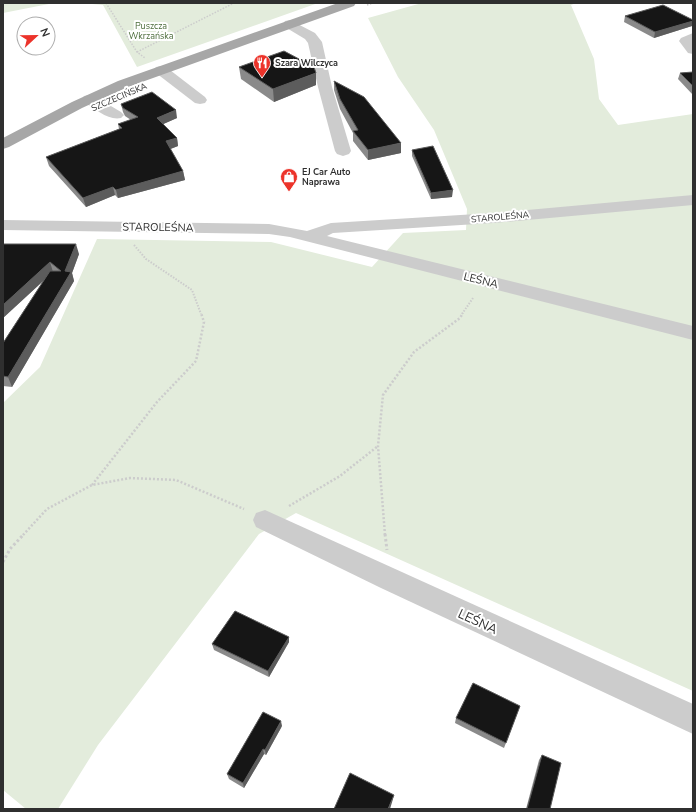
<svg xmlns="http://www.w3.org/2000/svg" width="696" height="812" viewBox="0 0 696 812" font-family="'Nunito Sans',sans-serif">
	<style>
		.green { fill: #e3ecdc }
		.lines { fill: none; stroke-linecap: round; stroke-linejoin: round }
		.path-far3 { stroke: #ccc; stroke-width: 1.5; stroke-dasharray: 1.5 1.5; stroke-linecap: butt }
		.path-far2 { stroke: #ccc; stroke-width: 2; stroke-dasharray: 1.5 1.5; stroke-linecap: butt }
		.path-far1 { stroke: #ccc; stroke-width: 2.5; stroke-dasharray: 2 2; stroke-linecap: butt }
		.path { stroke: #ccc; stroke-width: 3; stroke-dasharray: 2.5 2.5; stroke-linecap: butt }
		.minor { fill: #ccc; fill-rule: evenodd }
		.major { fill: #a7a7a7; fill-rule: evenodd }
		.wall { fill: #8a8a8a }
		.shaded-wall { fill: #5c5c5c }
		.building { fill: #161616; stroke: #5c5c5c }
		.labels { text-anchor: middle; stroke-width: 4; stroke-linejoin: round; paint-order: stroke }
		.far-park-label { font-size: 9px; fill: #4b6c3a; stroke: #fff }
		.far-poi-label { font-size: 9px; font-weight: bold; fill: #2f2f2f; stroke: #fff; text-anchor: start }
		.far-street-label { font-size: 9px; fill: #2f2f2f; stroke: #fff }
		.street-label { font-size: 11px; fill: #2f2f2f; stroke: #fff }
		.near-street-label { font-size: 13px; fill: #2f2f2f; stroke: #fff }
	</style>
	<rect width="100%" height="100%" fill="#fff"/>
	<!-- green -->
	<g class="green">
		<path d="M 3,3 L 54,3 L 3,13 Z"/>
		<path d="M 81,3 L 318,3 L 137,67 L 103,5 Z"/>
		<path d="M 422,3 L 576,3 L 571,5 L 594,59 L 599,99 L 618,125 L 693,114 L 693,691 L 296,513 L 259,534 L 98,745 L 58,809 L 26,809 L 3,790 L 3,403 L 40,367 L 97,239 L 271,242 L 372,267 L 403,233 L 466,230 L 467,209 L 434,130 L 398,77 L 368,18 Z"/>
	</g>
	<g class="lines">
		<!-- path-far3 -->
		<g class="path-far3">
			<path d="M 106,3 L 137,52 L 145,58"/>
			<path d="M 367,5 L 373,3"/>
			<path d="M 137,52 L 234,3"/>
		</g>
		<!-- path-far2 -->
		<g class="path-far2">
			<path d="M 134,245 L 146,259 L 192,290 L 201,314"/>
			<path d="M 462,314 L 473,298"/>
		</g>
		<!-- path-far1 -->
		<g class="path-far1">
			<path d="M 92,485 L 157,402 L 196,361 L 204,322 L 201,313"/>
			<path d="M 289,506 L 340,476 L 378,446"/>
			<path d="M 23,535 L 47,509 L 92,485 L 130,478 L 176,480 L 244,509"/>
			<path d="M 385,535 L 378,446 L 383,395 L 414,352 L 460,318 L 463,313"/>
		</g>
		<!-- path -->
		<g class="path">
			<path d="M 385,534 L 387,550"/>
			<path d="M 3,562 L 10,549 L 24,534"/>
		</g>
		<!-- minor -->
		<g class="minor">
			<path d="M 290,20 L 315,33 L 322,42 L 332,87 L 351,151 L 349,154 L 343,156 L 337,154 L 335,151 L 318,87 L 308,43 L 305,39 L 285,27 L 283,24 L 285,21 Z"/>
			<path d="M 693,33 L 693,54 L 688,53 L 679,41 L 681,38 Z"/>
			<path d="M 161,66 L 166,67 L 205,97 L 207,100 L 205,103 L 200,104 L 195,103 L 156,73 L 154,70 L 156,67 Z"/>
			<path d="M 89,95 L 94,96 L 121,112 L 124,115 L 121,118 C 109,121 95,109 84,102 L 82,99 L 84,96 Z"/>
			<path d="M 693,195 L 693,205 L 493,223 L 333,233 L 327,236 L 693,326 L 693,340 L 290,237 L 269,234 L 3,230 L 3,220 L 269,224 L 307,231 L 331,223 L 493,213 Z"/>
			<path d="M 265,510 L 693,704 L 693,734 L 381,588 L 256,527 L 253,520 L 256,513 Z"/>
		</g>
		<!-- major -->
		<path class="major" d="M 338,3 L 356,3 L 354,6 L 128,87 L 82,108 L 9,147 L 3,149 L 3,138 L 72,102 L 118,81 Z"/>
	</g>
	<!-- wall -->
	<g class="wall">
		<path d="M 625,16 L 693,20 L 693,24 L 692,26 L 654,38 L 624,22 Z"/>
		<path d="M 239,67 L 316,85 L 274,102 L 241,79 Z"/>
		<path d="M 693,72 L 693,95 L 678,79 L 680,73 Z"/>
		<path d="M 334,81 L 401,153 L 368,160 L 353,141 L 353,133 L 340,109 L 334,90 Z"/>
		<path d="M 121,104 L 177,118 L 163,124 L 177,138 L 178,146 L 170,149 L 183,171 L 185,180 L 118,198 L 115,195 L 86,207 L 49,166 L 46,157 L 119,129 L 118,124 L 131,120 L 125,116 L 123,112 Z"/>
		<path d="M 412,150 L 452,197 L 431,199 L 412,156 Z"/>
		<path d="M 3,244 L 79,254 L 72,273 L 74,281 L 12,387 L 3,386 L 3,343 L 43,281 L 3,318 Z"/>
		<path d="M 289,637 L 289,642 L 269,677 L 214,650 L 212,644 Z"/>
		<path d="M 520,706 L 504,748 L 455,723 L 456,718 Z"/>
		<path d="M 282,726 L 266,755 L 264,754 L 244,788 L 229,779 L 227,774 Z"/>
		<path d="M 542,755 L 550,809 L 526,809 L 539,760 Z"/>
	</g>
	<!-- shaded-wall -->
	<g class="shaded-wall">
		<path d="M 693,21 L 692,26 L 654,38 L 655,32 Z"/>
		<path d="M 316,73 L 316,85 L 274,102 L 273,89 Z"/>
		<path d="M 176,110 L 177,118 L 159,126 L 157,118 Z"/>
		<path d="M 177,138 L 178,146 L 168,150 L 166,141 Z"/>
		<path d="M 401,143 L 401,153 L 368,160 L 368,150 Z"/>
		<path d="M 183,171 L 185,180 L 118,198 L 116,190 Z"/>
		<path d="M 113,187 L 115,195 L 86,207 L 83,198 Z"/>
		<path d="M 453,190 L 452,197 L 431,199 L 431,193 Z"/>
		<path d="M 76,244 L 79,254 L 72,273 L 74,281 L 12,387 L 8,377 Z"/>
		<path d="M 50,262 L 53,272 L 3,318 L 3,305 Z"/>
		<path d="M 289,637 L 289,642 L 269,677 L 268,671 Z"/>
		<path d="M 281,721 L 282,726 L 266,755 L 265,750 Z"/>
		<path d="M 263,749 L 264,754 L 244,788 L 243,783 Z"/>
		<path d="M 394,795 L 393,799 L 390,809 L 388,809 Z"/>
	</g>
	<!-- building -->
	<g class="building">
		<path d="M 663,5 L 693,20 L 693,21 L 655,32 L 625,16 Z"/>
		<path d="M 284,51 L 314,67 L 316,73 L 273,89 L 239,67 Z"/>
		<path d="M 693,72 L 693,86 L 680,73 Z"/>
		<path d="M 334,81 L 364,97 L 401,143 L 368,150 L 353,131 L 358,130 L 340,99 Z"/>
		<path d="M 152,92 L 176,110 L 157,118 L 177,138 L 166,141 L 183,171 L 116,190 L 113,187 L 83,198 L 46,157 L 122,128 L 118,124 L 138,117 L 123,108 L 121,104 Z"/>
		<path d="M 433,146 L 453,190 L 431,193 L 412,150 Z"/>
		<path d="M 3,244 L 76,244 L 65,271 L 71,272 L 8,377 L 3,376 L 3,343 L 50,271 L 61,271 L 50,262 L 3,305 Z"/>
		<path d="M 235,611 L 289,637 L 268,671 L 212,644 Z"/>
		<path d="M 473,683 L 520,706 L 506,743 L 456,718 Z"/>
		<path d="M 263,712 L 281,721 L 265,750 L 263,749 L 243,783 L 227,774 Z"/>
		<path d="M 542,755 L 561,763 L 550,809 L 527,809 Z"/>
		<path d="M 350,773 L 394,795 L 388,809 L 334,809 Z"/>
	</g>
	<!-- icons -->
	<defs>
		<symbol id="restaurant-pin" viewBox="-11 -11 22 30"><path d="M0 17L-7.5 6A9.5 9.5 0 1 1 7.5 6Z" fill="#ec332a" stroke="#fff"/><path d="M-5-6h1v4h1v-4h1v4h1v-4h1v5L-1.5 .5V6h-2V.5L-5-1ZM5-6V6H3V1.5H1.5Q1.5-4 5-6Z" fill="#fff"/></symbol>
		<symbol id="shop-pin" viewBox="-11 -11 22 30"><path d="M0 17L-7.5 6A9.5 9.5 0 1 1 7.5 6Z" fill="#ec332a" stroke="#fff"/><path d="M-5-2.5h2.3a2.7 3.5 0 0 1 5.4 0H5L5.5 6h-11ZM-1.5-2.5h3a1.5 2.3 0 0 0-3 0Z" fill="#fff"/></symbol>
	</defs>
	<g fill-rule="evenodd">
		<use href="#restaurant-pin" x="252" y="53" width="20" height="27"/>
		<use href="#shop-pin" x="279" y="167" width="20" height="27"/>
	</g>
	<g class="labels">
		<!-- far-park labels -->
		<g class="far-park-label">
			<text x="151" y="29">Puszcza<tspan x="151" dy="10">Wkrzańska</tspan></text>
		</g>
		<!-- far-poi labels -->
		<g class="far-poi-label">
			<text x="275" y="66">Szara Wilczyca</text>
			<text x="302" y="175">EJ Car Auto<tspan x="302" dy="10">Naprawa</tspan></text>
		</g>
		<!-- far-street labels -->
		<g class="far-street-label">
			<text transform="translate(119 97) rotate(-23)" y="3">SZCZECIŃSKA</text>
			<text transform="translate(500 217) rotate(-5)" y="3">STAROLEŚNA</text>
		</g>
		<!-- street labels -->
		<g class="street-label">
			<text transform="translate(158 227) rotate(1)" y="4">STAROLEŚNA</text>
			<text transform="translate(481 280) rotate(14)" y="4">LEŚNA</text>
		</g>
		<!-- near-street labels -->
		<g class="near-street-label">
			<text transform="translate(478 621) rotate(25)" y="5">LEŚNA</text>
		</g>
	</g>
	<!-- border -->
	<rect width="696" height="812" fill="none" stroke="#2f2f2f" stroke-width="8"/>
	<!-- north arrow -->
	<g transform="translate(36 36) rotate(68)"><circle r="19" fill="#ffffff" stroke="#acacac"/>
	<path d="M0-3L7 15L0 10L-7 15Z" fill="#ec332a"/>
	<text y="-6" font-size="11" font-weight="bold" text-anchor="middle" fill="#2f2f2f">N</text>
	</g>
</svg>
